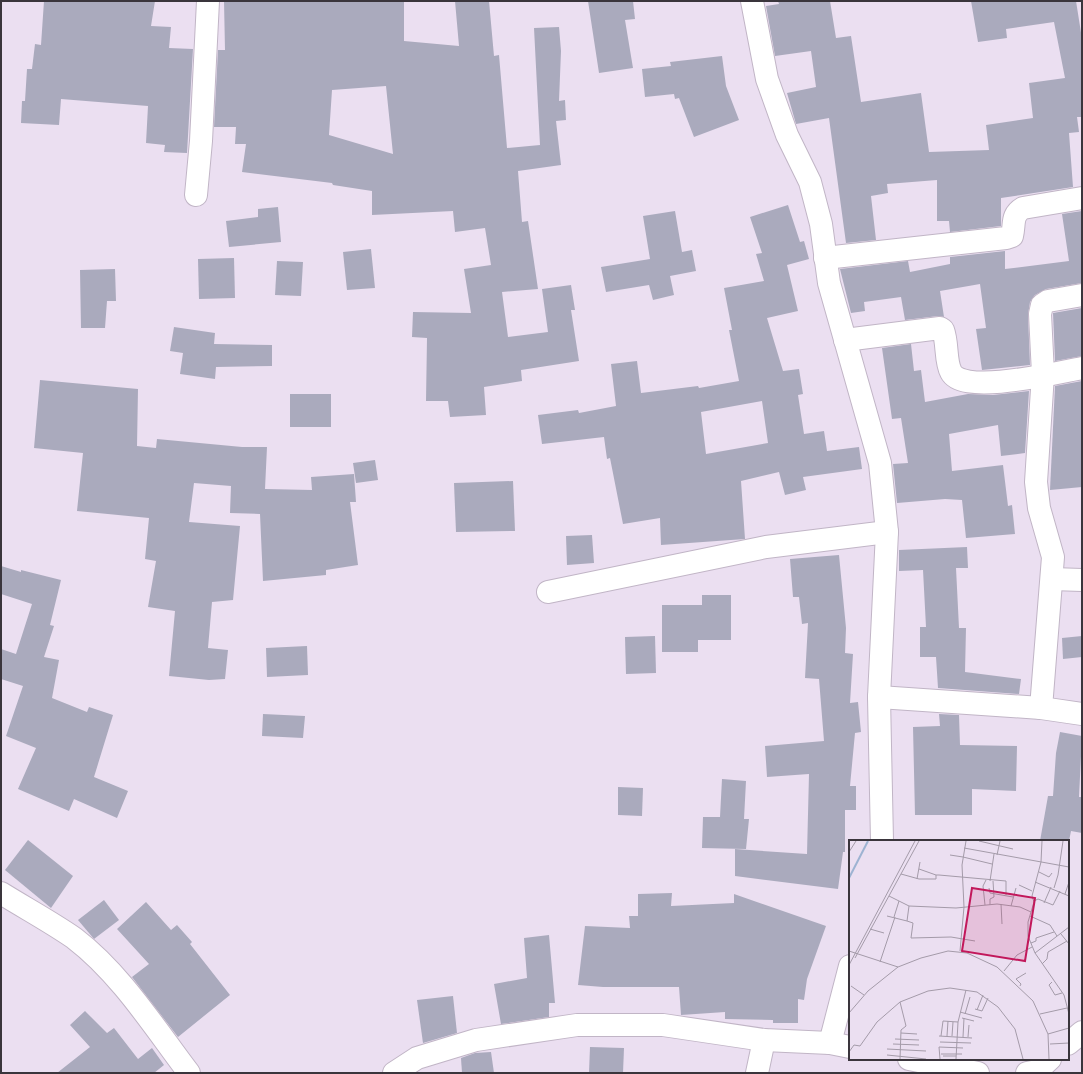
<svg xmlns="http://www.w3.org/2000/svg" width="1083" height="1074" viewBox="0 0 1083 1074" font-family="Manrope,sans-serif">
	<style>
		.building { fill: #aaaabd; fill-rule: evenodd }
		.lines { fill: none; stroke-linecap: round; stroke-linejoin: round }
		.minor-casing { stroke: #c1b5c6; stroke-width: 24 }
		.minor { stroke: #fff; stroke-width: 22 }
		.inset-river { fill: none; stroke: #9db3d2; stroke-width: 2 }
		.inset-road { fill: none; stroke: #a49ba9; stroke-width: 1 }
		.view { fill: #c2185b; fill-opacity: 0.15; stroke: #c2185b; stroke-width: 2 }
		.inset-edge { fill: none; stroke: #3a353c; stroke-width: 2 }
	</style>
	<rect width="100%" height="100%" fill="#ebdff1"/>
	<!-- building -->
	<g class="building">
		<path d="M 44,1 L 155,1 L 151,26 L 171,27 L 169,48 L 193,49 L 187,153 L 164,152 L 165,145 L 146,143 L 148,106 L 61,99 L 59,125 L 21,123 L 22,101 L 25,101 L 27,69 L 32,69 L 35,44 L 41,45 Z"/>
		<path d="M 224,1 L 404,1 L 404,41 L 459,46 L 455,1 L 489,1 L 494,56 L 499,55 L 507,148 L 540,145 L 534,28 L 559,27 L 561,51 L 559,101 L 565,100 L 566,120 L 556,121 L 561,165 L 518,171 L 522,222 L 528,221 L 538,289 L 502,292 L 508,337 L 548,332 L 542,289 L 571,285 L 575,310 L 571,310 L 579,361 L 521,370 L 522,381 L 484,387 L 486,415 L 450,417 L 448,401 L 426,401 L 427,338 L 412,337 L 413,312 L 471,313 L 464,269 L 491,265 L 485,228 L 455,232 L 453,211 L 372,215 L 372,191 L 333,185 L 332,183 L 242,172 L 246,144 L 235,144 L 236,127 L 214,127 L 218,50 L 225,50 ZM 386,86 L 393,154 L 329,135 L 332,90 Z"/>
		<path d="M 588,1 L 633,1 L 635,19 L 625,20 L 633,68 L 599,73 Z"/>
		<path d="M 778,1 L 830,1 L 836,38 L 851,36 L 861,102 L 921,93 L 929,152 L 989,150 L 986,125 L 1033,118 L 1029,83 L 1065,78 L 1054,22 L 1006,29 L 1007,38 L 978,42 L 971,1 L 1076,1 L 1082,39 L 1082,117 L 1077,117 L 1079,132 L 1069,133 L 1073,187 L 1001,198 L 1001,226 L 950,232 L 949,221 L 937,221 L 937,180 L 887,184 L 888,193 L 871,196 L 876,240 L 846,243 L 829,118 L 796,124 L 787,93 L 816,87 L 811,51 L 775,56 L 766,6 L 779,4 Z"/>
		<path d="M 722,56 L 726,86 L 739,120 L 694,137 L 679,98 L 675,99 L 674,94 L 645,97 L 642,69 L 671,66 L 670,62 Z"/>
		<path d="M 788,205 L 800,242 L 804,241 L 809,259 L 787,265 L 798,311 L 767,318 L 783,371 L 799,369 L 803,394 L 798,395 L 804,434 L 824,431 L 827,451 L 859,447 L 862,469 L 803,477 L 806,490 L 785,495 L 779,472 L 741,481 L 745,539 L 661,545 L 660,518 L 623,524 L 610,458 L 607,459 L 604,437 L 542,444 L 538,415 L 578,410 L 579,413 L 616,406 L 611,364 L 637,361 L 641,393 L 698,386 L 699,388 L 739,381 L 729,330 L 732,330 L 724,288 L 764,281 L 756,254 L 762,253 L 750,217 ZM 762,401 L 768,443 L 706,454 L 701,412 Z"/>
		<path d="M 278,207 L 281,242 L 229,247 L 226,221 L 258,217 L 258,209 Z"/>
		<path d="M 675,211 L 682,252 L 692,250 L 696,271 L 670,276 L 674,295 L 653,300 L 649,285 L 606,292 L 601,267 L 650,259 L 643,216 Z"/>
		<path d="M 1082,211 L 1082,283 L 1046,289 L 1035,295 L 1030,302 L 1028,315 L 1030,365 L 982,370 L 976,329 L 986,328 L 980,284 L 940,291 L 944,317 L 938,316 L 905,320 L 901,297 L 864,302 L 865,311 L 851,313 L 840,269 L 908,261 L 910,272 L 950,264 L 950,257 L 1005,251 L 1005,269 L 1069,261 L 1062,214 Z"/>
		<path d="M 371,249 L 375,288 L 347,290 L 343,252 Z"/>
		<path d="M 234,258 L 235,298 L 199,299 L 198,259 Z"/>
		<path d="M 277,261 L 303,262 L 301,296 L 275,295 Z"/>
		<path d="M 115,269 L 116,301 L 107,301 L 105,328 L 81,328 L 80,270 Z"/>
		<path d="M 1082,308 L 1082,356 L 1055,361 L 1053,313 Z"/>
		<path d="M 174,327 L 215,333 L 214,344 L 272,345 L 272,366 L 216,367 L 215,379 L 180,374 L 183,353 L 170,351 Z"/>
		<path d="M 911,344 L 914,371 L 921,370 L 925,402 L 968,394 L 993,395 L 1029,391 L 1025,453 L 1001,456 L 998,425 L 949,434 L 952,471 L 1003,465 L 1008,506 L 1012,505 L 1015,534 L 966,538 L 962,500 L 945,499 L 897,503 L 893,464 L 908,463 L 901,418 L 892,419 L 882,348 Z"/>
		<path d="M 40,380 L 138,389 L 137,446 L 156,448 L 157,439 L 242,447 L 267,447 L 265,489 L 312,490 L 311,477 L 354,474 L 356,502 L 350,502 L 358,565 L 326,570 L 326,575 L 263,581 L 260,514 L 230,513 L 231,486 L 194,483 L 189,522 L 240,526 L 233,600 L 212,602 L 208,648 L 228,650 L 225,679 L 209,680 L 169,676 L 175,611 L 148,607 L 156,561 L 145,559 L 149,518 L 77,511 L 83,453 L 34,448 Z"/>
		<path d="M 1082,381 L 1082,487 L 1050,490 L 1055,386 Z"/>
		<rect x="290" y="394" width="41" height="33"/>
		<path d="M 375,460 L 378,480 L 356,483 L 353,463 Z"/>
		<path d="M 513,481 L 515,531 L 456,532 L 454,483 Z"/>
		<path d="M 592,535 L 594,563 L 567,565 L 566,536 Z"/>
		<path d="M 967,547 L 968,568 L 956,568 L 959,628 L 966,628 L 965,672 L 1021,679 L 1019,694 L 938,688 L 936,657 L 920,657 L 920,627 L 926,627 L 923,570 L 899,571 L 899,550 Z"/>
		<path d="M 839,555 L 846,628 L 845,653 L 853,654 L 850,703 L 858,702 L 861,732 L 855,733 L 850,786 L 856,786 L 856,810 L 845,810 L 845,852 L 843,852 L 838,889 L 735,876 L 735,849 L 807,854 L 809,774 L 767,777 L 765,746 L 824,741 L 819,679 L 805,678 L 808,623 L 802,624 L 799,597 L 793,597 L 790,559 Z"/>
		<path d="M 1,566 L 21,572 L 21,570 L 61,580 L 50,625 L 54,626 L 44,657 L 59,660 L 52,698 L 87,712 L 89,707 L 113,715 L 94,777 L 128,791 L 117,818 L 74,799 L 69,811 L 18,789 L 36,748 L 6,736 L 23,686 L 1,679 L 1,649 L 16,654 L 32,604 L 1,594 Z"/>
		<path d="M 702,595 L 731,595 L 731,640 L 698,640 L 698,652 L 662,652 L 662,605 L 702,605 Z"/>
		<path d="M 655,636 L 656,673 L 626,674 L 625,637 Z"/>
		<path d="M 1082,636 L 1082,657 L 1063,659 L 1062,638 Z"/>
		<path d="M 307,646 L 308,675 L 267,677 L 266,648 Z"/>
		<path d="M 263,714 L 305,716 L 303,738 L 262,736 Z"/>
		<path d="M 939,714 L 959,715 L 960,745 L 1017,746 L 1016,791 L 972,789 L 972,815 L 915,815 L 913,727 L 940,726 Z"/>
		<path d="M 1060,732 L 1082,736 L 1079,797 L 1082,797 L 1082,833 L 1071,831 L 1069,841 L 1040,841 L 1048,796 L 1053,796 L 1056,753 Z"/>
		<path d="M 722,779 L 746,781 L 744,819 L 749,819 L 746,849 L 702,848 L 703,817 L 720,817 Z"/>
		<path d="M 618,787 L 643,788 L 642,816 L 618,815 Z"/>
		<path d="M 28,840 L 73,876 L 51,908 L 5,870 Z"/>
		<path d="M 672,893 L 671,906 L 734,903 L 734,894 L 826,926 L 807,979 L 804,1000 L 798,999 L 798,1023 L 773,1023 L 773,1020 L 725,1019 L 725,1012 L 681,1015 L 679,987 L 603,987 L 578,985 L 585,926 L 630,928 L 629,916 L 638,916 L 638,894 Z"/>
		<path d="M 104,900 L 119,920 L 94,939 L 78,920 Z"/>
		<path d="M 146,902 L 171,930 L 177,925 L 192,942 L 190,944 L 230,995 L 178,1037 L 132,977 L 149,964 L 117,929 Z"/>
		<path d="M 549,935 L 555,1003 L 549,1003 L 549,1017 L 501,1024 L 494,984 L 527,978 L 524,938 Z"/>
		<path d="M 453,996 L 457,1033 L 423,1043 L 417,1000 Z"/>
		<path d="M 85,1011 L 107,1033 L 114,1028 L 138,1059 L 152,1048 L 164,1065 L 154,1073 L 57,1073 L 90,1047 L 70,1025 Z"/>
		<path d="M 590,1047 L 624,1048 L 623,1073 L 589,1073 Z"/>
		<path d="M 491,1052 L 494,1073 L 462,1073 L 461,1058 L 475,1053 Z"/>
	</g>
	<g class="lines">
		<defs>
			<g id="minor">
				<path d="M 752,1 L 767,79 L 787,135 L 810,182 L 821,224 L 829,283 L 880,463 L 887,532 L 879,697 L 882,841"/>
				<path d="M 196,195 L 201,141 L 208,1"/>
				<path d="M 825,258 L 1006,238 L 1012,236 C 1015,224 1011,215 1023,208 L 1082,198"/>
				<path d="M 845,340 L 940,328 L 943,330 C 948,343 945,361 951,372 C 963,396 1059,372 1082,368"/>
				<path d="M 1052,579 L 1082,580"/>
				<path d="M 548,592 L 766,547 L 887,532"/>
				<path d="M 879,697 L 1041,708 L 1082,714"/>
				<path d="M 1041,708 L 1053,557 L 1039,508 L 1036,482 L 1043,374 L 1040,314 L 1042,305 L 1048,301 L 1082,295"/>
				<path d="M 1,893 C 25,908 51,922 74,938 C 121,974 154,1027 189,1073"/>
				<path d="M 830,1043 L 850,966"/>
				<path d="M 1068,1044 L 1082,1032"/>
				<path d="M 909,1059 L 978,1073"/>
				<path d="M 394,1073 L 417,1058 L 476,1040 L 577,1025 L 663,1025 L 764,1040 L 830,1043 L 850,1047"/>
				<path d="M 757,1073 L 764,1040"/>
				<path d="M 1027,1073 L 1037,1071 L 1050,1059"/>
			</g>
		</defs>
		<!-- minor casing -->
		<use href="#minor" class="minor-casing"/>
		<!-- minor -->
		<use href="#minor" class="minor"/>
	</g>
	<!-- overview -->
	<g transform="translate(849 840)">
		<rect width="220" height="220" fill="#ebdff1"/>
		<path class="inset-river" d="M 0,38 L 19,1"/>
		<path class="inset-road" d="M 130,1 L 164,9M 193,1 L 192,22 L 183,56 L 185,62 L 179,82 L 179,96 L 186,113 L 215,155 L 220,174M 115,8 L 220,27M 0,12 L 7,1M 101,15 L 114,17M 148,15 L 151,1M 114,17 L 143,24M 70,29 L 87,35M 190,32 L 200,37 L 203,33M 52,34 L 70,39 L 87,39 L 87,35 L 90,35 L 157,41 L 157,55M 68,39 L 71,22M 141,41 L 145,14M 186,42 L 220,56M 170,45 L 183,51M 140,48 L 141,53 L 164,57M 205,48 L 209,35 L 214,1M 216,54 L 220,42M 40,56 L 60,66 L 107,68 L 148,64 L 171,67 L 182,72M 185,61 L 189,59 L 204,65 L 211,51M 195,63 L 202,47M 152,64 L 153,84M 136,65 L 134,46 L 137,40M 141,65 L 141,59 L 145,57 L 144,41M 60,66 L 58,81 L 64,83 L 62,98 L 102,97 L 126,101M 162,66 L 167,48M 38,76 L 58,81M 181,76 L 201,85 L 208,96M 45,77 L 50,61M 21,89 L 35,93M 212,94 L 220,104M 182,103 L 187,101 L 187,98 L 205,92M 0,111 L 49,127M 111,111 L 115,67 L 113,25 L 117,1M 186,113 L 220,87M 6,118 L 70,1M 31,122 L 46,77M 193,124 L 198,119 L 199,112 L 218,101M 0,125 L 66,1M 155,131 L 168,115 L 183,107M 203,142 L 200,145 L 206,155 L 213,153M 2,146 L 15,155M 171,146 L 172,144 L 167,139 L 177,133M 126,169 L 133,171 L 139,158M 128,170 L 134,155M 111,172 L 133,178M 0,173 L 19,151 L 49,127 L 72,118 L 99,111 L 118,113 L 148,127 L 184,161 L 199,194 L 200,219M 116,174 L 121,157M 191,174 L 218,168M 113,178 L 125,181M 52,193 L 68,194M 199,194 L 220,188M 90,196 L 123,198M 92,196 L 94,181 L 109,182M 98,196 L 99,181M 103,196 L 104,182M 114,197 L 115,178M 119,197 L 120,185M 46,199 L 70,200M 91,202 L 122,203M 44,204 L 70,205M 201,204 L 220,203M 38,209 L 77,211M 0,212 L 5,205 L 11,206 L 28,182 L 51,162 L 79,151 L 101,148 L 128,152 L 149,167 L 166,189 L 174,219M 92,214 L 113,214M 38,215 L 77,219M 94,216 L 107,216M 51,219 L 52,190 L 57,186 L 51,162M 91,219 L 90,207 L 114,208M 107,219 L 109,182 L 117,150"/>
		<path class="view" d="M 123,48 L 186,58 L 176,121 L 113,111 Z"/>
		<rect width="220" height="220" class="inset-edge"/>
	</g>
	<!-- border -->
	<rect width="1083" height="1074" fill="none" stroke="#3a353c" stroke-width="4"/>
</svg>
